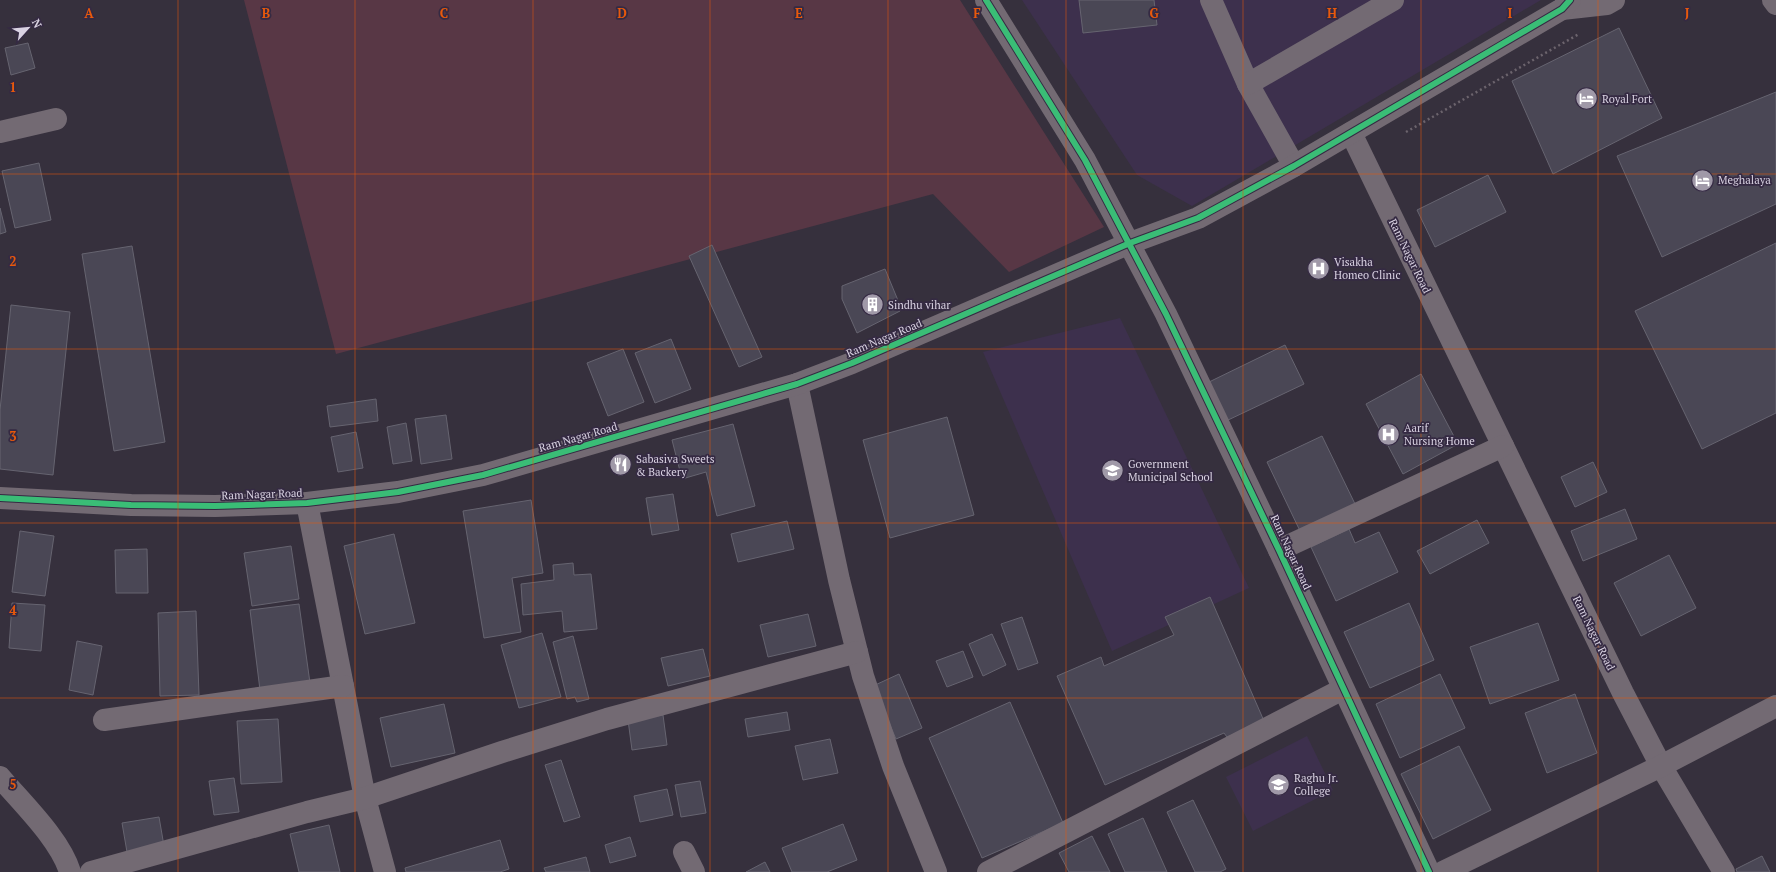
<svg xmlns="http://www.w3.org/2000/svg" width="1776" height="872" viewBox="0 0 1776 872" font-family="'PT Serif',serif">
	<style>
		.built { fill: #3d304d }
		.green { fill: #583745 }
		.building { fill: #4a4755; stroke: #666470 }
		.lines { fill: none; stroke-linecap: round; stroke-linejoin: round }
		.path { stroke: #6c646d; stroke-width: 2.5; stroke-dasharray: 2 3; stroke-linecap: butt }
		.minor { stroke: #736a73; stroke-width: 22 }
		.cycleway-casing { stroke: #352a43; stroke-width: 8 }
		.cycleway { stroke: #3abd76; stroke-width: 6 }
		.grid { fill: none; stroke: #e8590c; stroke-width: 1; stroke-opacity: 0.55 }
		.labels { text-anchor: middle; stroke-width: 3.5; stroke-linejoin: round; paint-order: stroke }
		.poi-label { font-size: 11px; fill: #d9d2e2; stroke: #352a43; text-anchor: start }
		.street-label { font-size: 11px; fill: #d9d2e2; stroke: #352a43 }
		.grid-label { font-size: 13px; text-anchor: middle; font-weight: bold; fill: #e8590c; stroke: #352a43; stroke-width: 3.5; stroke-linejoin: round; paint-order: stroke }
	</style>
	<rect width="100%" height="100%" fill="#36303d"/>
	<!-- built -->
	<g class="built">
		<path d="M 1022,0 L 1541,0 L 1192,206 L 1137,175 Z"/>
		<path d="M 1120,318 L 1249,588 L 1112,651 L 983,352 Z"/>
		<path d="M 1307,736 L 1333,790 L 1253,831 L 1226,777 Z"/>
	</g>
	<!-- green -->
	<path class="green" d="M 244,0 L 960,0 L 1104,227 L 1009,272 L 933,194 L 336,354 Z"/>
	<!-- building -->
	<g class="building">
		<path d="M 1079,0 L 1154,0 L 1157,25 L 1083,33 Z"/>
		<path d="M 1619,28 L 1662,118 L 1553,174 L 1512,81 Z"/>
		<path d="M 28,43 L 35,68 L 11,75 L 5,48 Z"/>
		<path d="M 1776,92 L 1776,204 L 1662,257 L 1617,156 Z"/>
		<path d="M 39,163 L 51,220 L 15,228 L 2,171 Z"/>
		<path d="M 1488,175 L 1506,212 L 1435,247 L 1417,210 Z"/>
		<path d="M 0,208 L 6,232 L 0,234 Z"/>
		<path d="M 1776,243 L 1776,413 L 1702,449 L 1635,311 Z"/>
		<path d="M 712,245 L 762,357 L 739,367 L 689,256 Z"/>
		<path d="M 132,246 L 165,442 L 114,451 L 82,254 Z"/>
		<path d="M 885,269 L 897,298 L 900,311 L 857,333 L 842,299 L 842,286 Z"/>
		<path d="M 11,305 L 70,312 L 53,475 L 0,469 L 0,410 Z"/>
		<path d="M 671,339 L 691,389 L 655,403 L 635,353 Z"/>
		<path d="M 1285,345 L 1304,384 L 1226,421 L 1207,383 Z"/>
		<path d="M 623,349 L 644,402 L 608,416 L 587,363 Z"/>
		<path d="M 1421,374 L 1458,444 L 1403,474 L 1366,404 Z"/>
		<path d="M 376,399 L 378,421 L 330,427 L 327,406 Z"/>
		<path d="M 446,415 L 452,459 L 421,464 L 415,419 Z"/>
		<path d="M 947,417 L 974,515 L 890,538 L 863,440 Z"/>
		<path d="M 406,423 L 412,461 L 393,464 L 387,427 Z"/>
		<path d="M 733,424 L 755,506 L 717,516 L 706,472 L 682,479 L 672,440 Z"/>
		<path d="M 356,432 L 363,468 L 338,472 L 331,437 Z"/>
		<path d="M 1322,436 L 1356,506 L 1301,533 L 1267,462 Z"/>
		<path d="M 1593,462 L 1607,492 L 1575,507 L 1561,477 Z"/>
		<path d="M 673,494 L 679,530 L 652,535 L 646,498 Z"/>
		<path d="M 531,500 L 543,573 L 512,578 L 521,632 L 484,638 L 463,511 Z"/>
		<path d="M 1625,509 L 1637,539 L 1583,561 L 1571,531 Z"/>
		<path d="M 1477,520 L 1489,543 L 1430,574 L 1417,551 Z"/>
		<path d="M 787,521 L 794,549 L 738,562 L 731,534 Z"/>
		<path d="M 1349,529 L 1355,543 L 1379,532 L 1398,572 L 1336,601 L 1311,547 Z"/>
		<path d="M 20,531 L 54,536 L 45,596 L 12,592 Z"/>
		<path d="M 394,534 L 415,623 L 365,634 L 344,546 Z"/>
		<path d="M 291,546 L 299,599 L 252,606 L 244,553 Z"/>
		<path d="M 147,549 L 148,593 L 116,593 L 115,550 Z"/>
		<path d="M 1669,555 L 1696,608 L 1641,636 L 1614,583 Z"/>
		<path d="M 573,563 L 574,575 L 591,574 L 597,629 L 564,632 L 562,611 L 523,615 L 521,584 L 554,580 L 553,565 Z"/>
		<path d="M 1210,597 L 1264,721 L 1227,737 L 1224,733 L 1105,785 L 1057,676 L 1101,657 L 1104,666 L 1174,635 L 1165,617 Z"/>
		<path d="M 12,603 L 45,605 L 41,651 L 9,648 Z"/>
		<path d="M 1409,603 L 1434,660 L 1370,688 L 1344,632 Z"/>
		<path d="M 299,604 L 310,683 L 260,690 L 250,610 Z"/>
		<path d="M 196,611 L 199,695 L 160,696 L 158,613 Z"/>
		<path d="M 808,614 L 816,646 L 768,657 L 760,625 Z"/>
		<path d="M 1022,617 L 1038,663 L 1018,670 L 1001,624 Z"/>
		<path d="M 1538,623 L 1559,680 L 1490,704 L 1470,647 Z"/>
		<path d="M 542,633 L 561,697 L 519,708 L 501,645 Z"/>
		<path d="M 992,634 L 1006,665 L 983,676 L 969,644 Z"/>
		<path d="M 573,636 L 589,699 L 577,702 L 575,697 L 567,699 L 553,642 Z"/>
		<path d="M 77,641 L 102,646 L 93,695 L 69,690 Z"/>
		<path d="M 703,649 L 710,676 L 668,686 L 661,658 Z"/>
		<path d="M 963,651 L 973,677 L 947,687 L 936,661 Z"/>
		<path d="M 899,674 L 922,728 L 896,739 L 873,686 Z"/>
		<path d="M 1440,674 L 1465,728 L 1400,758 L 1376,704 Z"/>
		<path d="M 1575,694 L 1597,753 L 1547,773 L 1525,713 Z"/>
		<path d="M 1010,702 L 1063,823 L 982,858 L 929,738 Z"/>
		<path d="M 444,704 L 455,753 L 391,767 L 380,718 Z"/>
		<path d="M 787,712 L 790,730 L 748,737 L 745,719 Z"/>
		<path d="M 663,715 L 667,745 L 632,750 L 628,720 Z"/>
		<path d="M 278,719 L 282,782 L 241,784 L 237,721 Z"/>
		<path d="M 830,739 L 838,773 L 803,780 L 795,746 Z"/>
		<path d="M 1459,746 L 1491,810 L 1433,839 L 1401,774 Z"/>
		<path d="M 561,760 L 580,817 L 564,822 L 545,765 Z"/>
		<path d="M 234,778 L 239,812 L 214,815 L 209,781 Z"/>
		<path d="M 700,781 L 706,813 L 681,817 L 675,785 Z"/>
		<path d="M 667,789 L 673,815 L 640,822 L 634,796 Z"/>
		<path d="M 1193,800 L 1226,869 L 1220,872 L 1195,872 L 1167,812 Z"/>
		<path d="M 159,817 L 164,846 L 127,852 L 122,823 Z"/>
		<path d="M 1143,818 L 1167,872 L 1125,872 L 1108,834 Z"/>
		<path d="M 843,824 L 857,860 L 827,872 L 792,872 L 782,848 Z"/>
		<path d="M 329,825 L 340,872 L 299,872 L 290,834 Z"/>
		<path d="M 1092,836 L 1110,872 L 1069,872 L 1059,853 Z"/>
		<path d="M 630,837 L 636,856 L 610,863 L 605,845 Z"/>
		<path d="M 500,840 L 509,869 L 500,872 L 406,872 L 405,868 Z"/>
		<path d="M 1762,856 L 1770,872 L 1737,872 L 1736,869 Z"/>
		<path d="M 586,857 L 590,872 L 546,872 L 544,868 Z"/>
		<path d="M 765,862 L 770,872 L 746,872 Z"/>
	</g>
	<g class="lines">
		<!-- path -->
		<path class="path" d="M 1406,132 L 1579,34"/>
		<!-- minor -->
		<g class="minor">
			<path d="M 986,0 L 1085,160 L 1166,314 L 1279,550 L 1429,872"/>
			<path d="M 1211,0 L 1248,84 L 1294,166"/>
			<path d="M 1773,0 L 1776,4"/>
			<path d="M 1562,9 L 1607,4 L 1614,0"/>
			<path d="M 1248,84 L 1393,0"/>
			<path d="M 0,132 L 56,119"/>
			<path d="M 1351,133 L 1623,693 L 1661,766 L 1724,872"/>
			<path d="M 797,384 L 839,580 L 863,676 L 893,766 L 936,872"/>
			<path d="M 0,498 L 131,505 L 215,506 L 307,503 L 398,492 L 483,475 L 797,384 L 852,363 L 1130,243 L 1198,218 L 1294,166 L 1562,9 L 1570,0"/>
			<path d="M 307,503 L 365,798 L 385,872"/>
			<path d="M 1279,550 L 1503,446"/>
			<path d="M 104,720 L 343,686"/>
			<path d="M 0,777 C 22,803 60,839 70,872"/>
			<path d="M 684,852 L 694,872"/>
			<path d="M 91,872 L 307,812 L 365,798 L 502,752 L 607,719 L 857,652"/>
			<path d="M 988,872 L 1343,689"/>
			<path d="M 1443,872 L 1661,766 L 1776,706"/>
		</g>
		<defs>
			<g id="cycleway">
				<path d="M 986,0 L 1085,160 L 1166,314 L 1279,550 L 1429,872"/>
				<path d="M 0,498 L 131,505 L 215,506 L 307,503 L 398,492 L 483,475 L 797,384 L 852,363 L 1130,243 L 1198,218 L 1294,166 L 1562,9 L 1570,0"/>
			</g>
		</defs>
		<!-- cycleway casing -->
		<use href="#cycleway" class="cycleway-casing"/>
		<!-- cycleway -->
		<use href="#cycleway" class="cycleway"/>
	</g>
	<!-- grid -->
	<path class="grid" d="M 178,0 L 178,872M 355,0 L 355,872M 533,0 L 533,872M 710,0 L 710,872M 888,0 L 888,872M 1066,0 L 1066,872M 1243,0 L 1243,872M 1421,0 L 1421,872M 1598,0 L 1598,872M 0,174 L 1776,174M 0,349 L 1776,349M 0,523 L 1776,523M 0,698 L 1776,698"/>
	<!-- icons -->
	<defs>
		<symbol id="hotel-disc" viewBox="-11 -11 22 22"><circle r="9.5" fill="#a099a8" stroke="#352a43"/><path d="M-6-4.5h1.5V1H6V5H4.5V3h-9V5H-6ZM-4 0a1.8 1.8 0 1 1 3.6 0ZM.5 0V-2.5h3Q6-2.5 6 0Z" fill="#fff"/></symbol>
		<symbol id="hospital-disc" viewBox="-11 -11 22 22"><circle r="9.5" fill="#a099a8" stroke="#352a43"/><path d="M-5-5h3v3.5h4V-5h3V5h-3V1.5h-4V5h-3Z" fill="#fff"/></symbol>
		<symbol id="building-disc" viewBox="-11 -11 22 22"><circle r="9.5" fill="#a099a8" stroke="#352a43"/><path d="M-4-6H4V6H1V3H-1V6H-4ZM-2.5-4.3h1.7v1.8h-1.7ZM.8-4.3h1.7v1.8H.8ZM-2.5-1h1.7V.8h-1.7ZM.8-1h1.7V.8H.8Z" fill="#fff"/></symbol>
		<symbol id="restaurant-disc" viewBox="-11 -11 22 22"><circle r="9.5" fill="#a099a8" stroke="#352a43"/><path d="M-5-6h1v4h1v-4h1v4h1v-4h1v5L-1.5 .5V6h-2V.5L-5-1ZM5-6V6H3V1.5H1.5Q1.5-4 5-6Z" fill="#fff"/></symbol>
		<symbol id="school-disc" viewBox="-11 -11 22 22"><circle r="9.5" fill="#a099a8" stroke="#352a43"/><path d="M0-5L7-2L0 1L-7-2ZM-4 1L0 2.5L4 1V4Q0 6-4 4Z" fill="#fff"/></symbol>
		<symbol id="university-disc" viewBox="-11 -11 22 22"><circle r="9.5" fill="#a099a8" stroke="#352a43"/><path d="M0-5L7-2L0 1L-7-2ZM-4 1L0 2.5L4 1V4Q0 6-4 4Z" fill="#fff"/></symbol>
	</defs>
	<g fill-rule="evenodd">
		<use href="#hotel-disc" x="1574" y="86" width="25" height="25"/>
		<use href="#hotel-disc" x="1690" y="168" width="25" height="25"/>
		<use href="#hospital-disc" x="1306" y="256" width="25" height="25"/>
		<use href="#building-disc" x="860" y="292" width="25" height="25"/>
		<use href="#hospital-disc" x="1376" y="422" width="25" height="25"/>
		<use href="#restaurant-disc" x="608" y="452" width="25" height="25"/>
		<use href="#school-disc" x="1100" y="458" width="25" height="25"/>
		<use href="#university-disc" x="1266" y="772" width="25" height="25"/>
	</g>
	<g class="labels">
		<!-- poi labels -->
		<g class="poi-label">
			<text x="1602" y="103">Royal Fort</text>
			<text x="1718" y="184">Meghalaya</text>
			<text x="1334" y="266">Visakha<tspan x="1334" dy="13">Homeo Clinic</tspan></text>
			<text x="888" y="309">Sindhu vihar</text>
			<text x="1404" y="432">Aarif<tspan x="1404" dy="13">Nursing Home</tspan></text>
			<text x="636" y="463">Sabasiva Sweets<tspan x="636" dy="13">&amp; Backery</tspan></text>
			<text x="1128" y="468">Government<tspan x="1128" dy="13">Municipal School</tspan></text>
			<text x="1294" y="782">Raghu Jr.<tspan x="1294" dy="13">College</tspan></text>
		</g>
		<!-- street labels -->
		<g class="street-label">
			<text transform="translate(1410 256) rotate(64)" y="4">Ram Nagar Road</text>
			<text transform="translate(884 338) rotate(-23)" y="4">Ram Nagar Road</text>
			<text transform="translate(578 437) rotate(-16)" y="4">Ram Nagar Road</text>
			<text transform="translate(262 494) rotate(-2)" y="4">Ram Nagar Road</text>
			<text transform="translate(1291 552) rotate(65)" y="4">Ram Nagar Road</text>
			<text transform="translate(1594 633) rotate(64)" y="4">Ram Nagar Road</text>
		</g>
	</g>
	<g class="grid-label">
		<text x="89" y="18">A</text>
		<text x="266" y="18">B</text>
		<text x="444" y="18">C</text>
		<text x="622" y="18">D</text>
		<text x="799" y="18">E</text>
		<text x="977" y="18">F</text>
		<text x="1154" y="18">G</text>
		<text x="1332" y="18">H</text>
		<text x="1510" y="18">I</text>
		<text x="1687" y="18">J</text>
		<text x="13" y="92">1</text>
		<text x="13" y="266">2</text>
		<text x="13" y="441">3</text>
		<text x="13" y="615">4</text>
		<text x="13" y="789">5</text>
	</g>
	<!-- north arrow -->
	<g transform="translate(28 28) rotate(63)" stroke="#352a43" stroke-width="3" paint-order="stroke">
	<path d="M0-3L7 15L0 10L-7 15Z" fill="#d9d2e2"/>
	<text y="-6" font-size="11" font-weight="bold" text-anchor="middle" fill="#d9d2e2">N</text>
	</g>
</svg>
